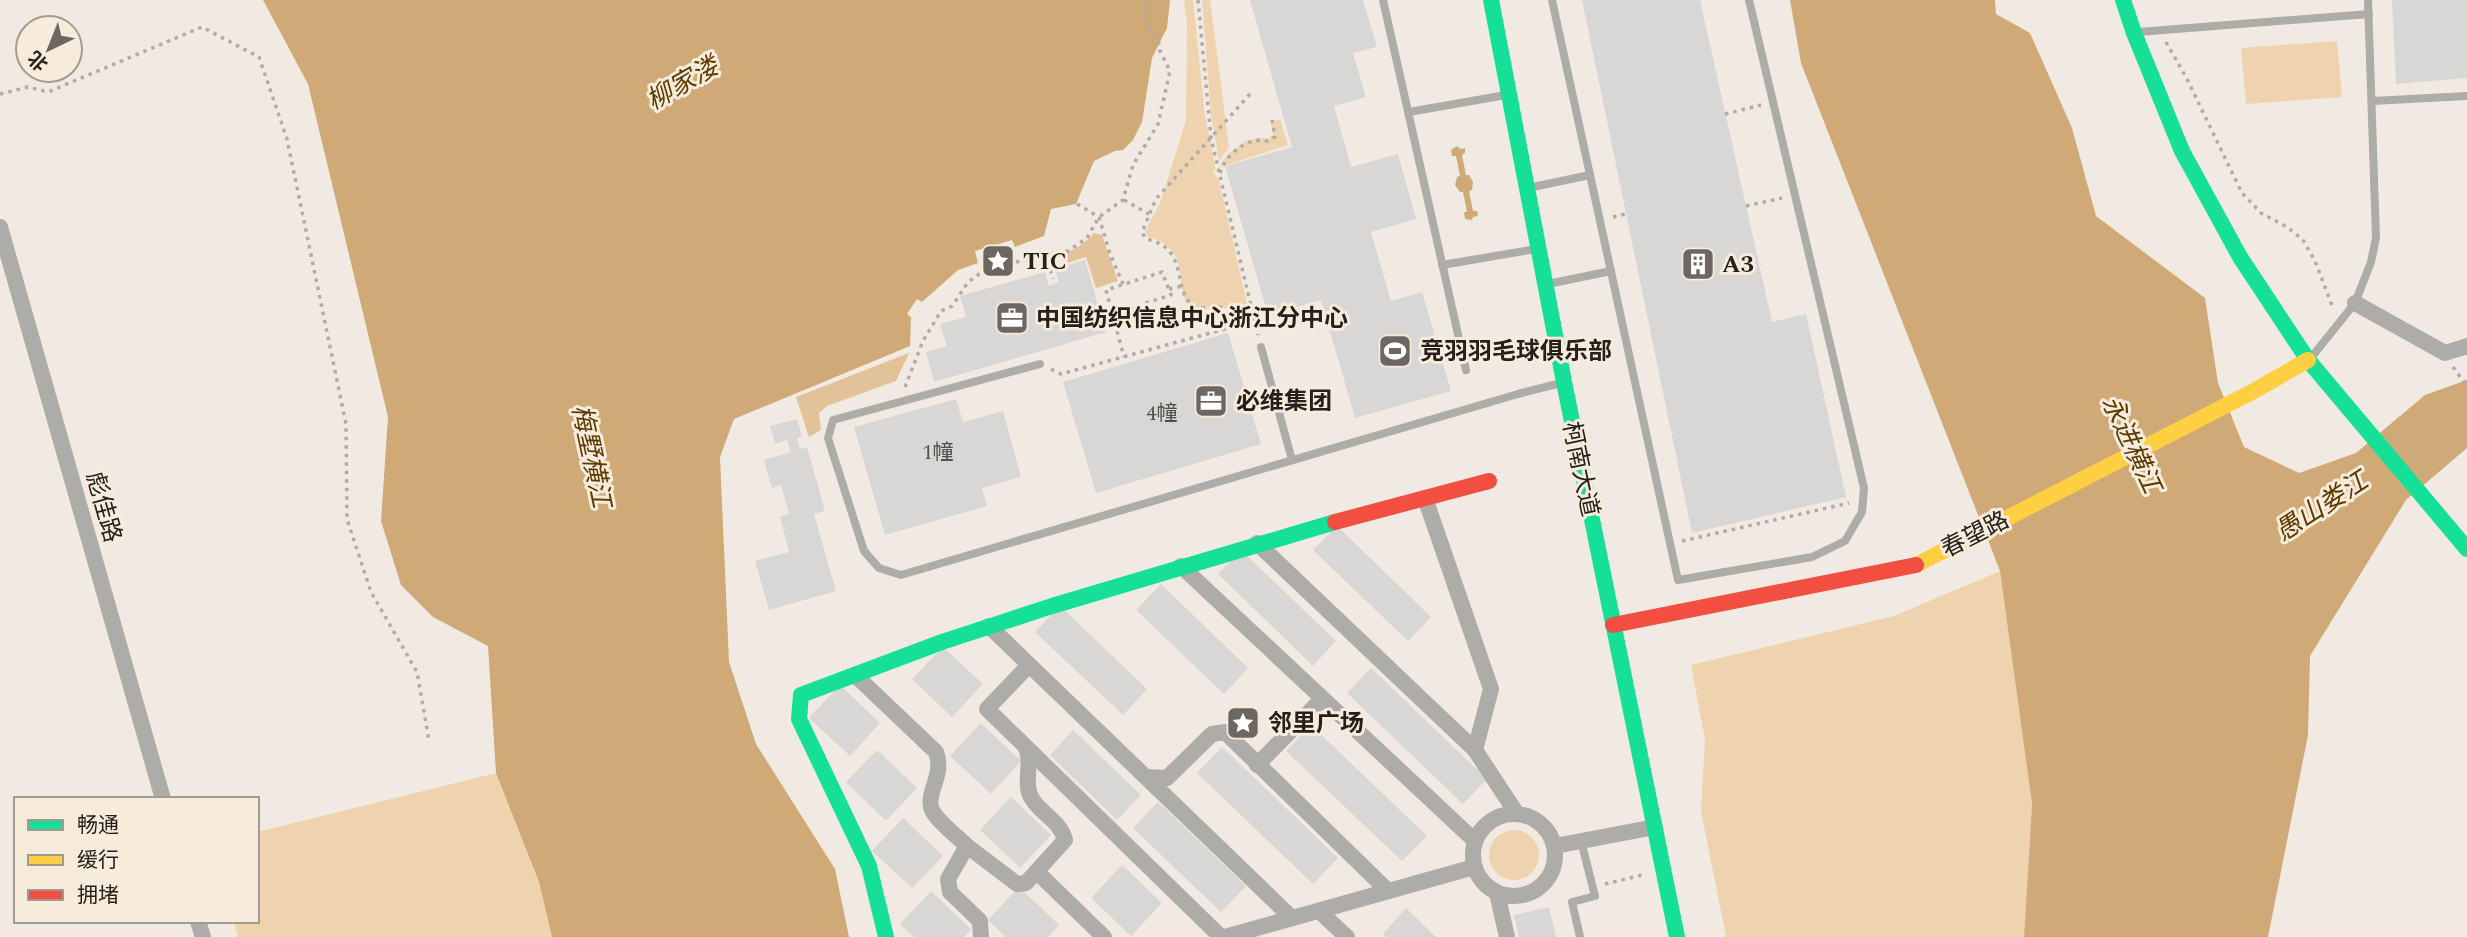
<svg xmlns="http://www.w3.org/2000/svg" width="2467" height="937" viewBox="0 0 2467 937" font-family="Spectral,'Noto Sans SC',serif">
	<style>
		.green { fill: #efd3af }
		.forest { fill: #e1c299 }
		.water { fill: #cfaa77 }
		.building { fill: #d8d7d6 }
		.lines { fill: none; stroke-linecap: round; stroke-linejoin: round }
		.path { stroke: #afaba7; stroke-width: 3.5; stroke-dasharray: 3.5 5; stroke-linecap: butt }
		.lane { stroke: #aeaca9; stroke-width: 8 }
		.street { stroke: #aeaca9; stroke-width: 16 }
		.fast { stroke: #16e098; stroke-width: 16 }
		.slow { stroke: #ffcf43; stroke-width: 16 }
		.jam { stroke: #f24e42; stroke-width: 16 }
		.labels { text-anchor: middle; stroke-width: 6; stroke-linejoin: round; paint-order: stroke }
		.number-label { font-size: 21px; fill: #524e4a }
		.poi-label { font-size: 24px; font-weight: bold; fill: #25201b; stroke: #f7ebdc; text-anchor: start }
		.street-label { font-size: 24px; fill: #25201b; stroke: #f7ebdc }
		.water-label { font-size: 26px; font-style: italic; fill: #5d3b00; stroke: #f7ebdc }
	</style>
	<rect width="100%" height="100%" fill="#f1eae2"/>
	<!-- green -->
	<g class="green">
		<path d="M 1184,0 L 1193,0 L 1205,116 L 1216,170 L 1213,171 L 1216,177 L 1218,177 L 1248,308 L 1215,308 L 1190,311 C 1188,305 1183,296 1182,289 C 1180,263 1177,244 1148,237 L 1145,231 L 1161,201 L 1186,120 L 1187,23 Z"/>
		<path d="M 1202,0 L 1210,0 L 1229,147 L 1219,161 L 1211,115 Z"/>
		<path d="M 2337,41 L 2342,97 L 2246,104 L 2241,48 Z"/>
		<path d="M 1280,119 L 1288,145 L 1220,167 C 1227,151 1251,134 1267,139 L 1273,135 L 1271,122 Z"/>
		<path d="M 2000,571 L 2032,804 L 2024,937 L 1726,937 L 1701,811 L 1705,740 L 1691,665 L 1894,616 Z"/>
		<path d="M 496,773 L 539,882 L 552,937 L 238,937 L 234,921 L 257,921 L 257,832 Z"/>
		<circle cx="1514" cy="855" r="25"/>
	</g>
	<!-- forest -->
	<g class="forest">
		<path d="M 1094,233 L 1102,235 L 1118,281 L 1096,288 L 1086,257 L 1064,264 L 1060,254 C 1073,252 1086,243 1094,233 Z"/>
		<path d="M 909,353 L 896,381 L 827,406 L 819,413 L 821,430 L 809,437 L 796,397 Z"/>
	</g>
	<!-- water -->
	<g class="water">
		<path d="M 263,0 L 1170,0 L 1167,28 L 1152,58 L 1142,122 L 1133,140 L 1123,150 L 1115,151 L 1094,161 L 1076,204 L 1051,209 L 1044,236 L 1015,247 L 1012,240 L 975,251 L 978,263 L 958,270 L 922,302 L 917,299 L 907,314 L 911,317 L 910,346 L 734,419 L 720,457 L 729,662 L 756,744 L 835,869 L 849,937 L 552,937 L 539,882 L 496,773 L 488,646 L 433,617 L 401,585 L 381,521 L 388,417 L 308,84 Z"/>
		<path d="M 1790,0 L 1995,0 L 1996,14 L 2030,33 L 2072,128 L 2096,216 L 2205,298 L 2218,383 L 2244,447 L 2299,473 L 2356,453 L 2425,395 L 2467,380 L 2467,448 L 2406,500 L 2310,656 L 2308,735 L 2268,937 L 2024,937 L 2032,804 L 2000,571 L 1801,63 Z"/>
		<path d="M 1457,146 L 1461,149 L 1465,148 L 1465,153 L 1462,155 L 1466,175 L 1469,175 L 1473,182 L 1472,190 L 1469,191 L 1473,211 L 1477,211 L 1478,216 L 1473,217 L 1472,220 L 1465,219 L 1464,212 L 1467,212 L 1463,192 L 1460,192 L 1455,185 L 1457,177 L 1460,176 L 1456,156 L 1452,156 L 1451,150 Z"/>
	</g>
	<!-- building -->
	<g class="building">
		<path d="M 1250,0 L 1363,0 L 1377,47 L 1353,53 L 1366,97 L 1334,106 L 1351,167 L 1398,154 L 1416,219 L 1371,232 L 1391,301 L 1422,292 L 1451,391 L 1355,418 L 1321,300 L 1268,315 L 1225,166 L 1292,147 Z"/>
		<path d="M 1582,0 L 1700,0 L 1772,322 L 1806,314 L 1846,497 L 1692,533 Z"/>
		<path d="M 2392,0 L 2467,0 L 2467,78 L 2396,84 Z"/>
		<path d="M 1085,260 L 1106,332 L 934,382 L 926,352 L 947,346 L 940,324 L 966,317 L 960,296 L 1045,272 L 1049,286 L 1059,282 L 1055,269 Z"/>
		<path d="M 1228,333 L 1261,444 L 1096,493 L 1063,382 Z"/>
		<path d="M 956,399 L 963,422 L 1003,411 L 1021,477 L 982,488 L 987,506 L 885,535 L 854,427 Z"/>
		<path d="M 797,419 L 802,437 L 797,438 L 800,449 L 807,447 L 825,511 L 814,514 L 836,591 L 769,610 L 755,561 L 789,552 L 780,517 L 789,514 L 781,485 L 772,488 L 764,460 L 791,452 L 787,440 L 775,444 L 770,426 Z"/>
		<path d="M 1337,526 L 1431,617 L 1408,641 L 1313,550 Z"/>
		<path d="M 1241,550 L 1336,641 L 1313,666 L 1218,574 Z"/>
		<path d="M 1161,584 L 1248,668 L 1224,694 L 1136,610 Z"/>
		<path d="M 1060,606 L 1147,689 L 1123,715 L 1035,632 Z"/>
		<path d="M 943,647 L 983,684 L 952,717 L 912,679 Z"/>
		<path d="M 1371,668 L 1487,779 L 1463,804 L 1347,693 Z"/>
		<path d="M 840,685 L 880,723 L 850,756 L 809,718 Z"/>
		<path d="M 981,723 L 1021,761 L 991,794 L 950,756 Z"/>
		<path d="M 1311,725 L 1427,836 L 1402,861 L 1286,751 Z"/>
		<path d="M 1073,730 L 1141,795 L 1117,820 L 1050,755 Z"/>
		<path d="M 1222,747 L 1338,858 L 1313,884 L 1197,773 Z"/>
		<path d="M 877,750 L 917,788 L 886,821 L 846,782 Z"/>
		<path d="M 1011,797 L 1051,835 L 1020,868 L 980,830 Z"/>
		<path d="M 1158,802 L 1246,886 L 1221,912 L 1133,828 Z"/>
		<path d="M 903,818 L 943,856 L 912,888 L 872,851 Z"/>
		<path d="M 1122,865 L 1162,903 L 1131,936 L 1091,898 Z"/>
		<path d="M 1019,887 L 1059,925 L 1048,937 L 1006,937 L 988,920 Z"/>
		<path d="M 931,891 L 971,929 L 964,937 L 914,937 L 900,924 Z"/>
		<path d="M 1549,907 L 1556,937 L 1519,937 L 1514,915 Z"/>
		<path d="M 1406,908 L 1436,937 L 1386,937 L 1383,934 Z"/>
	</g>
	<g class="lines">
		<!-- path -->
		<g class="path">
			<path d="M 1198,0 L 1211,138 L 1258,335"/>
			<path d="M 2166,42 L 2187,79 L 2242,193 L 2261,213 L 2287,227 L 2303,240 L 2315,261 L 2333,308"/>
			<path d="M 0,94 L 28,87 L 48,92 L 202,27 L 259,57 L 287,139 L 346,424 L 347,519 L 371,592 L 417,672 L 429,741"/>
			<path d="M 1250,94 L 1156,199 L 1142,232 L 1146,239 C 1192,248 1170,294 1195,306 C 1203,310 1239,306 1250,305"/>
			<path d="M 1725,114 L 1761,105"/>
			<path d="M 1220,173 C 1225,155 1248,136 1267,141 L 1275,137 L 1272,120"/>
			<path d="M 1124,200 L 1149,214"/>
			<path d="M 1077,204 L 1099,217 L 1110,254 L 1123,284"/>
			<path d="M 1746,206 L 1782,198"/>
			<path d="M 1613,217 L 1626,214"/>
			<path d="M 1045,254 L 1053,279"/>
			<path d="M 1016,262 L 1045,254 L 1068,251 L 1087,238 L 1099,217 L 1123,200 L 1133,165 L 1158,124 L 1170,71 L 1160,51 L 1158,39 L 1145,22 L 1147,0"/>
			<path d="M 1169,289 L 1183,286"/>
			<path d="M 1113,313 L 1171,295 L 1162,272 L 1106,290 L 1124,357"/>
			<path d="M 2453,367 L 2467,386"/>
			<path d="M 1051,369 L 1061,374 L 1254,321"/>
			<path d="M 905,387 L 923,341 L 941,311 L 952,306 C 964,290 964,282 983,272"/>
			<path d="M 1682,541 L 1849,503"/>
			<path d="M 1605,884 L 1642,875"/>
		</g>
		<!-- lane -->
		<g class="lane">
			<path d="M 1383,0 L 1466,370"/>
			<path d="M 1552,0 L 1678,580 L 1812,557 L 1845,541 L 1862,512 L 1864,488 L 1749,0"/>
			<path d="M 2138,32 L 2369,14"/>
			<path d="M 2372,101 L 2467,96"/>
			<path d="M 1409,112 L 1506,95"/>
			<path d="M 1528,188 L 1590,175"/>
			<path d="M 1442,265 L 1536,249"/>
			<path d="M 1548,284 L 1611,271"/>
			<path d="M 1261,347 L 1292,460"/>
			<path d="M 2310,359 L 2355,303 L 2371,262 L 2376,238 L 2368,0"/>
			<path d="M 1040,364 L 833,420 L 828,438 L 864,551 L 879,568 L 901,575 L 1518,394 L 1561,383"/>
			<path d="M 1580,937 L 1572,902 L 1595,896 L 1581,841"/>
		</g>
		<!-- street -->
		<g class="street">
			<path d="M 0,227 L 163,799"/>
			<path d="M 2355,303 L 2445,353 L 2467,346"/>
			<path d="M 1425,498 L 1491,689 L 1475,750"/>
			<path d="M 1257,543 L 1475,750 L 1517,814"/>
			<path d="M 1181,566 L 1475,841"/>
			<path d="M 989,626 L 1292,918"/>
			<path d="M 1029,665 L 987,709 L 1221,937"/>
			<path d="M 855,675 L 936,752 C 945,775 925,793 932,810 C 937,821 958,837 967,846 L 948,879 L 950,892 L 980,921 L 981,937"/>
			<path d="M 1257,765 L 1322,699"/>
			<path d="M 1146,777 L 1167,778 L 1212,734 L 1225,732 L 1388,891"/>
			<circle cx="1514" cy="855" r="41"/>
			<path d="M 967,846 L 1017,884 L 1026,883 L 1065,840 C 1060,820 1040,814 1031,797 C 1023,782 1033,764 1026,748"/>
			<path d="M 1555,846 L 1655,827"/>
			<path d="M 1037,872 L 1104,937"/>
			<path d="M 1497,893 L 1507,937"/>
			<path d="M 1319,911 L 1347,937"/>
			<path d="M 198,921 L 203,937"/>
			<path d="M 1225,937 L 1474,867"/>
		</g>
		<!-- fast -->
		<g class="fast">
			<path d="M 1491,0 L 1564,382 L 1677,937"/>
			<path d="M 2123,0 L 2134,33 L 2182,151 L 2240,257 L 2308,360 L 2467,549"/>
			<path d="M 886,937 L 869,866 L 799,719 L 801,695 L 942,642 L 1052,606 L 1335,522"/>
		</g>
		<!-- slow -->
		<path class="slow" d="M 1916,565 L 2252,392 L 2308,360"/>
		<!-- jam -->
		<g class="jam">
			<path d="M 1335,522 L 1489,481"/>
			<path d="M 1613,625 L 1916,565"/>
		</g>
	</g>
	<!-- icons -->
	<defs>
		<symbol id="sight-square" viewBox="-11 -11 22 22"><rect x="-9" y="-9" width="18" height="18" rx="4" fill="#6c6761" stroke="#f7ebdc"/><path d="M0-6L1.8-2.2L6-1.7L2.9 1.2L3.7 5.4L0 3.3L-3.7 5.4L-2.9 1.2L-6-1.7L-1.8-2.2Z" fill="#fff"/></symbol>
		<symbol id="building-square" viewBox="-11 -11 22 22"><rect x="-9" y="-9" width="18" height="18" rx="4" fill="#6c6761" stroke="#f7ebdc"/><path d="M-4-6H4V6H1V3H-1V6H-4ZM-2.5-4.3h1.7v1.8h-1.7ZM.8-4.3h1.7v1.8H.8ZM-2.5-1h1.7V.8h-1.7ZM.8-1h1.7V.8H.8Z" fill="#fff"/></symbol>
		<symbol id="office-square" viewBox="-11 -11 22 22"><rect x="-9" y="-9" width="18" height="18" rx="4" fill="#6c6761" stroke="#f7ebdc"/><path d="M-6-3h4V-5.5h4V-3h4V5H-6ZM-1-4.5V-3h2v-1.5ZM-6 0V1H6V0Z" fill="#fff"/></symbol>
		<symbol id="stadium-square" viewBox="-11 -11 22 22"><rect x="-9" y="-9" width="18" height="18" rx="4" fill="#6c6761" stroke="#f7ebdc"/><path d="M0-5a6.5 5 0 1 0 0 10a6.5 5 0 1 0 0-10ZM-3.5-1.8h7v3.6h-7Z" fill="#fff"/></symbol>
	</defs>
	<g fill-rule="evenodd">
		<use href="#sight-square" x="979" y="242" width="38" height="38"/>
		<use href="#building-square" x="1679" y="245" width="38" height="38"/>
		<use href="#office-square" x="993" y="299" width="38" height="38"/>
		<use href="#stadium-square" x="1376" y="332" width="38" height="38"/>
		<use href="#office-square" x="1192" y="382" width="38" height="38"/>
		<use href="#sight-square" x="1224" y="704" width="38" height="38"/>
	</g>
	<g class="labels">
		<!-- number labels -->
		<g class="number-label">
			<text x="1162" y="420">4幢</text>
			<text x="938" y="459">1幢</text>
		</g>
		<!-- poi labels -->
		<g class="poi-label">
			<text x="1023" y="269">TIC</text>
			<text x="1722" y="272">A3</text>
			<text x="1036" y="326">中国纺织信息中心浙江分中心</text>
			<text x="1420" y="359">竞羽羽毛球俱乐部</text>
			<text x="1236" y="409">必维集团</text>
			<text x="1268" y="731">邻里广场</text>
		</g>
		<!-- street labels -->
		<g class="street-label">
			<text transform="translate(1581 469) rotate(78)" y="8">柯南大道</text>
			<text transform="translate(104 507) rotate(74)" y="8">彪佳路</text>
			<text transform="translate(1975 534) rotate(-27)" y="8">春望路</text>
		</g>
		<!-- water labels -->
		<g class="water-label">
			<text transform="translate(682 83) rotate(-30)" y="9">柳家溇</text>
			<text transform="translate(2132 444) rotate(65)" y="9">永进横江</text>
			<text transform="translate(592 456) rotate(78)" y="9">梅墅横江</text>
			<text transform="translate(2321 506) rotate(-33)" y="9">愚山娄江</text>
		</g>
	</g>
	<!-- legend -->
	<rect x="14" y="797" width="245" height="126" fill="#f7ebdc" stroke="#a39a8f" stroke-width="2"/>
	<rect x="28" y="820" width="35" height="10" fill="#16e098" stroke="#a39a8f" stroke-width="2"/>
	<text x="77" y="832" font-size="21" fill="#25201b">畅通</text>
	<rect x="28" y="855" width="35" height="10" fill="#ffcf43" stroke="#a39a8f" stroke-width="2"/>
	<text x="77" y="867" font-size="21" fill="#25201b">缓行</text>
	<rect x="28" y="890" width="35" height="10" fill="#f24e42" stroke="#a39a8f" stroke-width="2"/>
	<text x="77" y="902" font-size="21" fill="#25201b">拥堵</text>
	<!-- north arrow -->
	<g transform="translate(49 49) rotate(223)"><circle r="33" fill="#f7ebdc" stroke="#a39a8f" stroke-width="2"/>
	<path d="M0-5L12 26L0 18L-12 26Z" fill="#6c6761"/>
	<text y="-10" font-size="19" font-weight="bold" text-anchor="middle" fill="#25201b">北</text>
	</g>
</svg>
